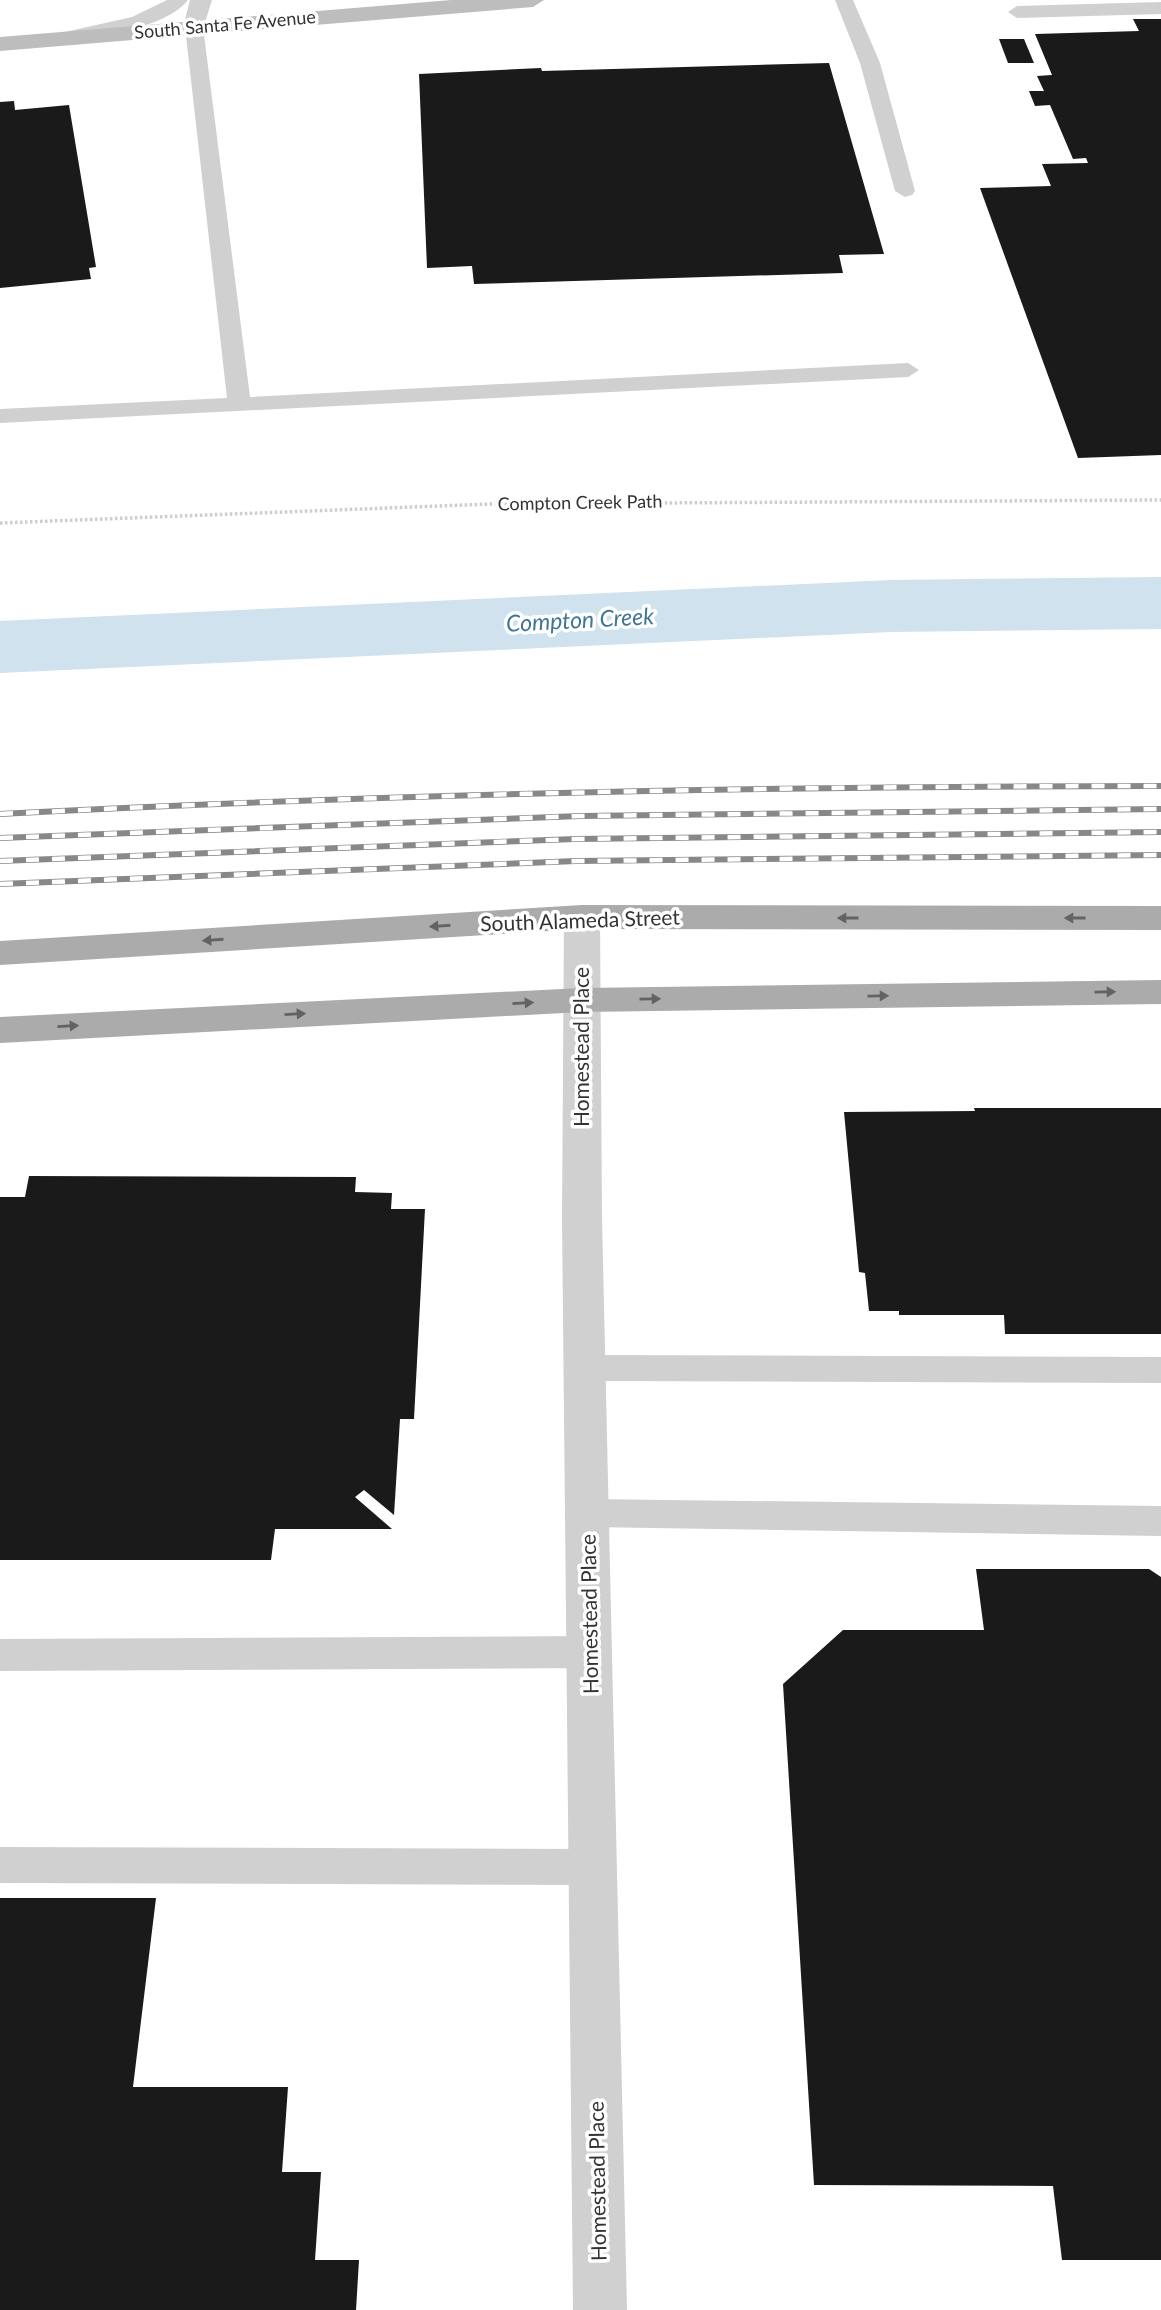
<svg xmlns="http://www.w3.org/2000/svg" width="1161" height="2310" viewBox="0 0 1161 2310" font-family="Lato,sans-serif">
	<style>
		.lines { fill: none; stroke-linecap: round; stroke-linejoin: round }
		.river { fill: #cfe2ee; fill-rule: evenodd }
		.building { fill: #1a1a1a }
		.path { stroke: #cdcdcd; stroke-width: 3.5; stroke-dasharray: 2.5 2.5; stroke-linecap: butt }
		.service { fill: #d0d0d0; fill-rule: evenodd }
		.minor { fill: #d0d0d0; fill-rule: evenodd }
		.secondary { fill: #bdbdbd; fill-rule: evenodd }
		.primary { fill: #ababab; fill-rule: evenodd }
		.rail-casing { stroke: #888; stroke-width: 6 }
		.rail { stroke: #fff; stroke-width: 4.5; stroke-dasharray: 13; stroke-linecap: butt }
		.oneway { fill: #636363 }
		.labels { text-anchor: middle; stroke-width: 7; stroke-linejoin: round; paint-order: stroke }
		.far-street-label { font-size: 18px; fill: #333; stroke: #fff }
		.street-label { font-size: 21px; fill: #333; stroke: #fff }
		.water-label { font-size: 23px; font-style: italic; fill: #3f7597; stroke: #fff }
	</style>
	<rect width="100%" height="100%" fill="#fff"/>
	<g class="lines">
		<!-- river -->
		<path class="river" d="M 1161,577 L 1161,629 L 891,632 L 0,673 L 0,621 L 891,580 Z"/>
	</g>
	<!-- building -->
	<g class="building">
		<path d="M 1133,19 L 1161,19 L 1161,455 L 1078,458 L 980,188 L 1051,186 L 1042,164 L 1088,163 L 1086,158 L 1073,159 L 1050,105 L 1035,106 L 1029,91 L 1044,91 L 1037,76 L 1052,75 L 1035,34 L 1139,31 Z"/>
		<path d="M 999,39 L 1024,39 L 1034,63 L 1008,63 Z"/>
		<path d="M 829,63 L 884,254 L 839,255 L 843,273 L 474,284 L 472,266 L 427,268 L 419,74 L 541,68 L 542,71 Z"/>
		<path d="M 14,101 L 15,110 L 69,105 L 96,267 L 89,268 L 91,279 L 0,288 L 0,102 Z"/>
		<path d="M 974,1108 L 1161,1108 L 1161,1334 L 1005,1334 L 1004,1315 L 899,1315 L 899,1311 L 869,1311 L 865,1273 L 859,1272 L 844,1112 L 975,1111 Z"/>
		<path d="M 29,1176 L 356,1177 L 355,1192 L 392,1193 L 391,1209 L 425,1209 L 414,1419 L 400,1419 L 394,1515 L 364,1490 L 355,1497 L 392,1529 L 275,1529 L 271,1560 L 0,1560 L 0,1197 L 25,1197 Z"/>
		<path d="M 976,1569 L 1149,1569 L 1161,1577 L 1161,2260 L 1062,2260 L 1053,2186 L 814,2185 L 783,1684 L 843,1630 L 984,1630 Z"/>
		<path d="M 0,1898 L 156,1898 L 133,2087 L 288,2087 L 282,2172 L 321,2172 L 315,2260 L 359,2260 L 356,2310 L 0,2310 Z"/>
	</g>
	<g class="lines">
		<!-- path -->
		<path class="path" d="M 0,523 L 491,504 L 1161,500"/>
		<!-- service -->
		<g class="service">
			<path d="M 167,0 L 188,0 C 165,29 98,36 63,44 L 54,38 L 56,34 L 132,17 Z"/>
			<path d="M 835,0 L 853,0 L 880,63 L 915,191 L 912,195 L 905,197 L 895,191 L 860,63 Z"/>
			<path d="M 1161,2 L 1161,14 L 1017,18 L 1008,12 L 1017,6 Z"/>
			<path d="M 194,21 L 203,27 L 250,397 L 908,363 L 919,370 L 908,377 L 0,423 L 0,409 L 227,398 L 185,27 Z"/>
			<path d="M 587,1355 L 1161,1357 L 1161,1383 L 587,1381 L 575,1377 L 570,1368 L 575,1359 Z"/>
			<path d="M 589,1499 L 1161,1506 L 1161,1536 L 589,1527 L 576,1523 L 571,1513 L 576,1503 Z"/>
			<path d="M 591,1636 L 604,1641 L 610,1652 L 604,1663 L 591,1668 L 0,1671 L 0,1639 Z"/>
			<path d="M 0,1847 L 594,1849 L 608,1854 L 614,1867 L 608,1880 L 594,1885 L 0,1883 Z"/>
		</g>
		<!-- minor -->
		<g class="minor">
			<path d="M 190,0 L 212,0 L 202,32 L 194,34 L 183,27 Z"/>
			<path d="M 582,905 L 594,909 L 600,917 L 602,1218 L 627,2310 L 573,2310 L 562,1218 L 564,917 L 570,909 Z"/>
		</g>
		<!-- secondary -->
		<path class="secondary" d="M 451,0 L 544,0 L 533,7 L 0,51 L 0,37 Z"/>
		<!-- primary -->
		<g class="primary">
			<path d="M 582,905 L 1161,906 L 1161,930 L 582,929 L 0,965 L 0,941 Z"/>
			<path d="M 1161,980 L 1161,1004 L 582,1012 L 0,1043 L 0,1017 L 582,988 Z"/>
		</g>
		<defs>
			<g id="rail">
				<path d="M 0,814 C 387,794 774,786 1161,786"/>
				<path d="M 0,838 L 580,816 L 1161,809"/>
				<path d="M 0,861 L 575,839 L 1161,832"/>
				<path d="M 0,884 L 576,861 L 1161,855"/>
			</g>
		</defs>
		<!-- rail casing -->
		<use href="#rail" class="rail-casing"/>
		<!-- rail -->
		<use href="#rail" class="rail"/>
	</g>
	<!-- one-way arrows -->
	<defs><path id="oneway-solid" d="M-6-.8H1V-3.2L6.5 0L1 3.2V.8H-6Z" transform="scale(1.75)"/></defs>
	<g class="oneway">
		<use href="#oneway-solid" transform="translate(848 918) rotate(-180)"/>
		<use href="#oneway-solid" transform="translate(1075 918) rotate(-180)"/>
		<use href="#oneway-solid" transform="translate(440 926) rotate(176)"/>
		<use href="#oneway-solid" transform="translate(213 940) rotate(176)"/>
		<use href="#oneway-solid" transform="translate(1105 992) rotate(-1)"/>
		<use href="#oneway-solid" transform="translate(878 996) rotate(-1)"/>
		<use href="#oneway-solid" transform="translate(650 999) rotate(-1)"/>
		<use href="#oneway-solid" transform="translate(523 1003) rotate(-3)"/>
		<use href="#oneway-solid" transform="translate(295 1014) rotate(-3)"/>
		<use href="#oneway-solid" transform="translate(68 1026) rotate(-3)"/>
	</g>
	<g class="labels">
		<!-- far-street labels -->
		<g class="far-street-label">
			<text transform="translate(225 25) rotate(-5)" y="6">South Santa Fe Avenue</text>
			<text transform="translate(580 503) rotate(-1)" y="6">Compton Creek Path</text>
		</g>
		<!-- street labels -->
		<g class="street-label">
			<text transform="translate(580 921) rotate(-2)" y="7">South Alameda Street</text>
			<text transform="translate(582 1047) rotate(-90)" y="7">Homestead Place</text>
			<text transform="translate(590 1614) rotate(-91)" y="7">Homestead Place</text>
			<text transform="translate(598 2181) rotate(-91)" y="7">Homestead Place</text>
		</g>
		<!-- water labels -->
		<g class="water-label">
			<text transform="translate(580 620) rotate(-3)" y="8">Compton Creek</text>
		</g>
	</g>
</svg>
